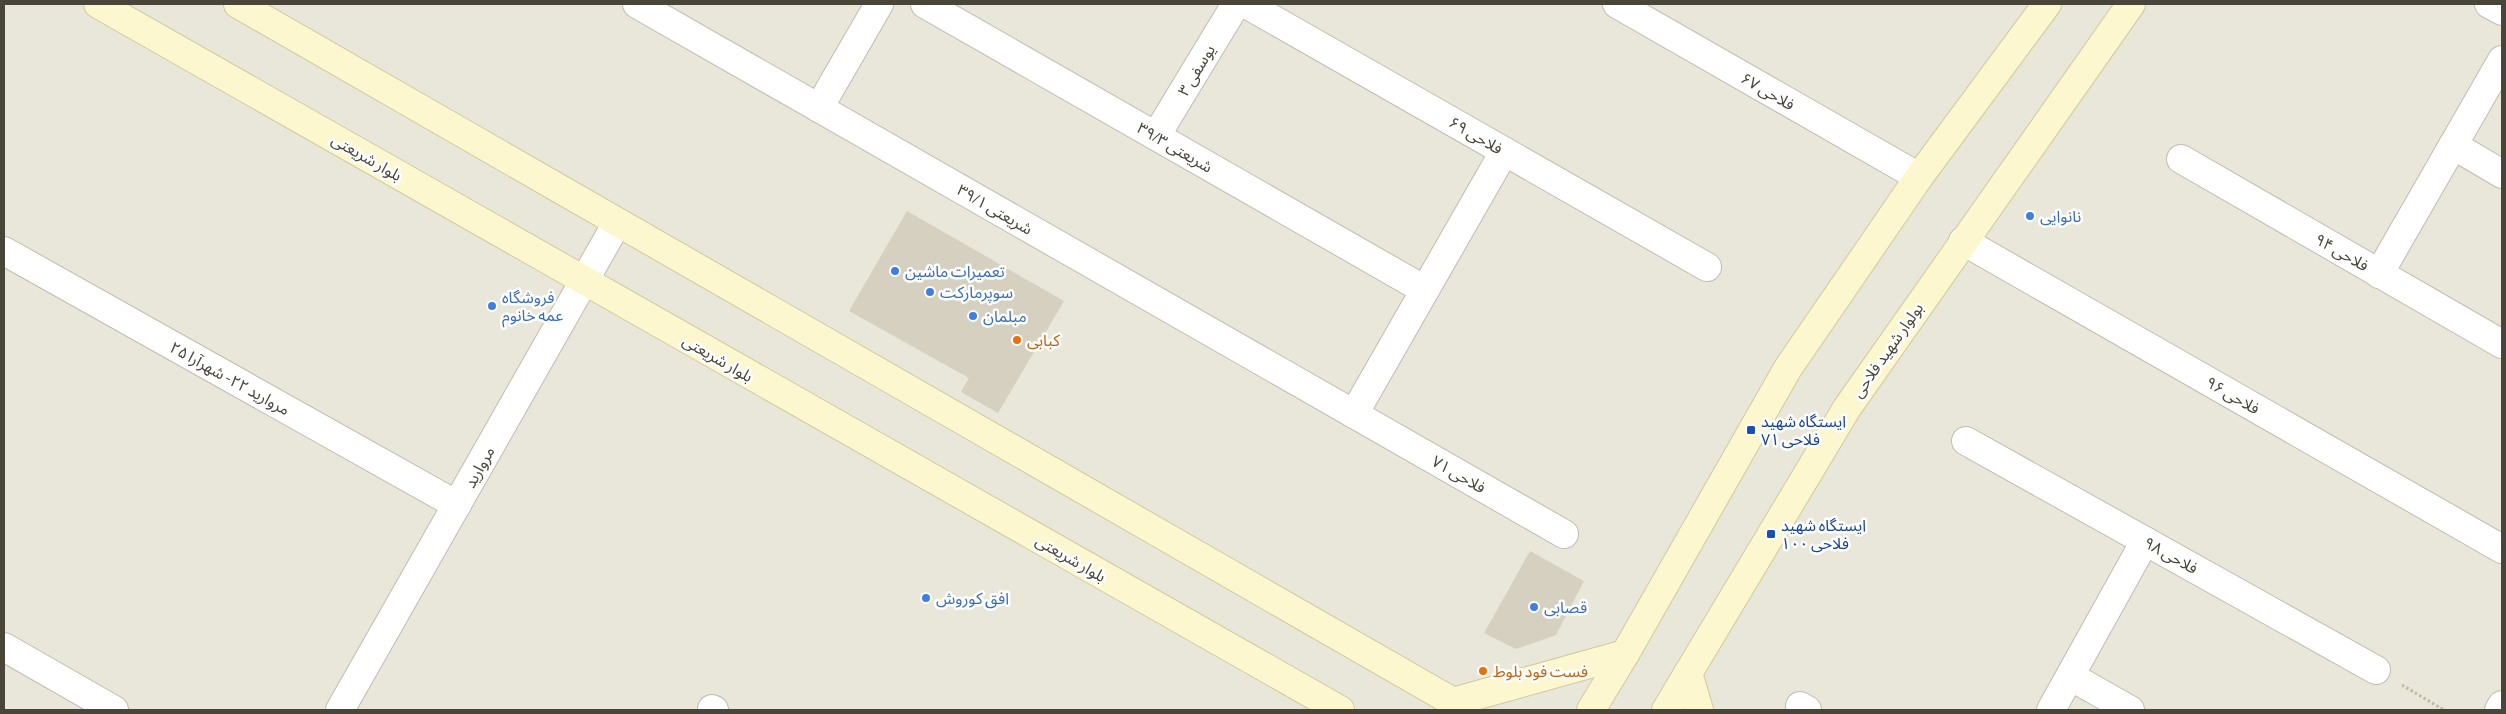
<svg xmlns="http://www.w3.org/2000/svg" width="2506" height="714" viewBox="0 0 2506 714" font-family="'Sofia Sans Condensed','Noto Sans Arabic',sans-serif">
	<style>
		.residential { fill: #e9e6da }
		.building { fill: #d6d0c1 }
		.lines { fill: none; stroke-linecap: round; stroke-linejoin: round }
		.minor-casing { stroke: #c0bcae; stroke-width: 30 }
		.secondary-casing { stroke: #d2ca9d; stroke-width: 30 }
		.path { stroke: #c1baa0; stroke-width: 3; stroke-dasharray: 2.5 2.5; stroke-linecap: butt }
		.minor { stroke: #fff; stroke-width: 28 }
		.secondary { stroke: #fcf7ce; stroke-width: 28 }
		.shop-dot { fill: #3f7fe0; stroke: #fff; stroke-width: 2 }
		.food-dot { fill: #e8710a; stroke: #fff; stroke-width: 2 }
		.transit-dot { fill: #1a4fb4; stroke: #fff; stroke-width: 2 }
		.labels { text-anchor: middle; stroke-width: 5; stroke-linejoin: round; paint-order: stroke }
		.street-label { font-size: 16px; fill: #494539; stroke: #fff }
		.shop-label { font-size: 16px; fill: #366cbe; stroke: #fff; text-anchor: start }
		.food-label { font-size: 16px; fill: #c56008; stroke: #fff; text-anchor: start }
		.transit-label { font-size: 16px; fill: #164399; stroke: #fff; text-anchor: start }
	</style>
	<rect width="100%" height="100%" fill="#f5f3eb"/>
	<!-- residential -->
	<rect class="residential" x="4" y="4" width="2498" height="706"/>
	<!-- building -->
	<g class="building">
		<path d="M 907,211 L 1064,301 L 998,413 L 961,392 L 969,378 L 849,311 Z"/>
		<path d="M 1530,551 L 1584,581 L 1556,635 L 1516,649 L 1484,633 Z"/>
	</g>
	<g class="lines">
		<defs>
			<g id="minor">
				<path d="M 637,4 L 1564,534"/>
				<path d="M 925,4 L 1425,290"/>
				<path d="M 1246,4 L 1707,267"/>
				<path d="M 1617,4 L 1919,177"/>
				<path d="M 2489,4 L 2502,11"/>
				<path d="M 819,108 L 879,4"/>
				<path d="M 1156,136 L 1236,4"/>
				<path d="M 2453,145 L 2502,174"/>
				<path d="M 2181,159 L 2502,344"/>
				<path d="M 1963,241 L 2502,549"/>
				<path d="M 4,251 L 457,505"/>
				<path d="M 2379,274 L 2502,60"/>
				<path d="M 1354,414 L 1504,152"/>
				<path d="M 1966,441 L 2376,670"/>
				<path d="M 4,647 L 114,710"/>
				<path d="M 2070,676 L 2130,710"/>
				<path d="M 1800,706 L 1807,710"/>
				<path d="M 712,709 L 714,710"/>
				<path d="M 340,710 L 617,223"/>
				<path d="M 2051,710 L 2145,541"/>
				<path d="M 2499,710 L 2502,705"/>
			</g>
			<g id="secondary">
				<path d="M 98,4 L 1340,710"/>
				<path d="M 238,4 L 1467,710"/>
				<path d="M 1688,673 L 1699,710"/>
				<path d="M 1453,702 L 1625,654"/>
				<path d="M 1591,710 L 1625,654 L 1788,368 L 1919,177 L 2047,4"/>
				<path d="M 1666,710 L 1847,408 L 2131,4"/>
			</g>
		</defs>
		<!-- minor casing -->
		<use href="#minor" class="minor-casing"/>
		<!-- secondary casing -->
		<use href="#secondary" class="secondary-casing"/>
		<!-- path -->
		<path class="path" d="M 2402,685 L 2444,710"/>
		<!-- minor -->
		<use href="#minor" class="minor"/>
		<!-- secondary -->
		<use href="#secondary" class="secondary"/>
	</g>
	<!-- markers -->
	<g class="shop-dot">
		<circle cx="2030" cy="216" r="5"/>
		<circle cx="895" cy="271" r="5"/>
		<circle cx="930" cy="292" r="5"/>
		<circle cx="492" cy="306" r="5"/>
		<circle cx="973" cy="316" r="5"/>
		<circle cx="926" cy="598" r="5"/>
		<circle cx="1534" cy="607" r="5"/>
	</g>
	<g class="food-dot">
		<circle cx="1017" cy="340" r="5"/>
		<circle cx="1483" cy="671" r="5"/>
	</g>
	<g class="transit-dot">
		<rect x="1746" y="425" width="10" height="10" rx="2.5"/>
		<rect x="1766" y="529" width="10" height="10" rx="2.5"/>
	</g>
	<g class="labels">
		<!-- street labels -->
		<g class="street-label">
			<text transform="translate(1196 70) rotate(-59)" y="6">یوسفی ۳</text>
			<text transform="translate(1768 91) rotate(30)" y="6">فلاحی ۶۷</text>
			<text transform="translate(1476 135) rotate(30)" y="6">فلاحی ۶۹</text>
			<text transform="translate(1175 147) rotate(30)" y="6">شریعتی ۳۹/۳</text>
			<text transform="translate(367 157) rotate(30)" y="6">بلوار شریعتی</text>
			<text transform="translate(995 209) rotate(30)" y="6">شریعتی ۳۹/۱</text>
			<text transform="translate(2342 252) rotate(30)" y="6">فلاحی ۹۴</text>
			<text transform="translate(1887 350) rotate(-55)" y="6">بولوار شهید فلاحی</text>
			<text transform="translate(718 358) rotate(30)" y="6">بلوار شریعتی</text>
			<text transform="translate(230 378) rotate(29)" y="6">مروارید ۲۲- شهرآرا ۲۵</text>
			<text transform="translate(2233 395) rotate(30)" y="6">فلاحی ۹۶</text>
			<text transform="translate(479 467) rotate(-61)" y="6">مروارید</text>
			<text transform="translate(1459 474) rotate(30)" y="6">فلاحی ۷۱</text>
			<text transform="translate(2171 555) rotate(29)" y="6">فلاحی ۹۸</text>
			<text transform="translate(1071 558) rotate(30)" y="6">بلوار شریعتی</text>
		</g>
		<!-- shop labels -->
		<g class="shop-label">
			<text x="2040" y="222">نانوایی</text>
			<text x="905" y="277">تعمیرات ماشین</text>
			<text x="940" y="298">سوپرمارکت</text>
			<text x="502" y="303">فروشگاه<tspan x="502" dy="18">عمه خانوم</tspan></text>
			<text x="983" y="322">مبلمان</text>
			<text x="936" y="604">افق کوروش</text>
			<text x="1544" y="613">قصابی</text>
		</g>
		<!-- food labels -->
		<g class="food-label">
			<text x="1027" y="346">کبابی</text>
			<text x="1493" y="677">فست فود بلوط</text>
		</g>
		<!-- transit labels -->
		<g class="transit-label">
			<text x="1761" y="427">ایستگاه شهید<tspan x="1761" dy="18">فلاحی ۷۱</tspan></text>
			<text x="1781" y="531">ایستگاه شهید<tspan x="1781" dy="18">فلاحی ۱۰۰</tspan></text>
		</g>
	</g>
	<!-- border -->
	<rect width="2506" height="714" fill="none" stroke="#494539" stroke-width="10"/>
</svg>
